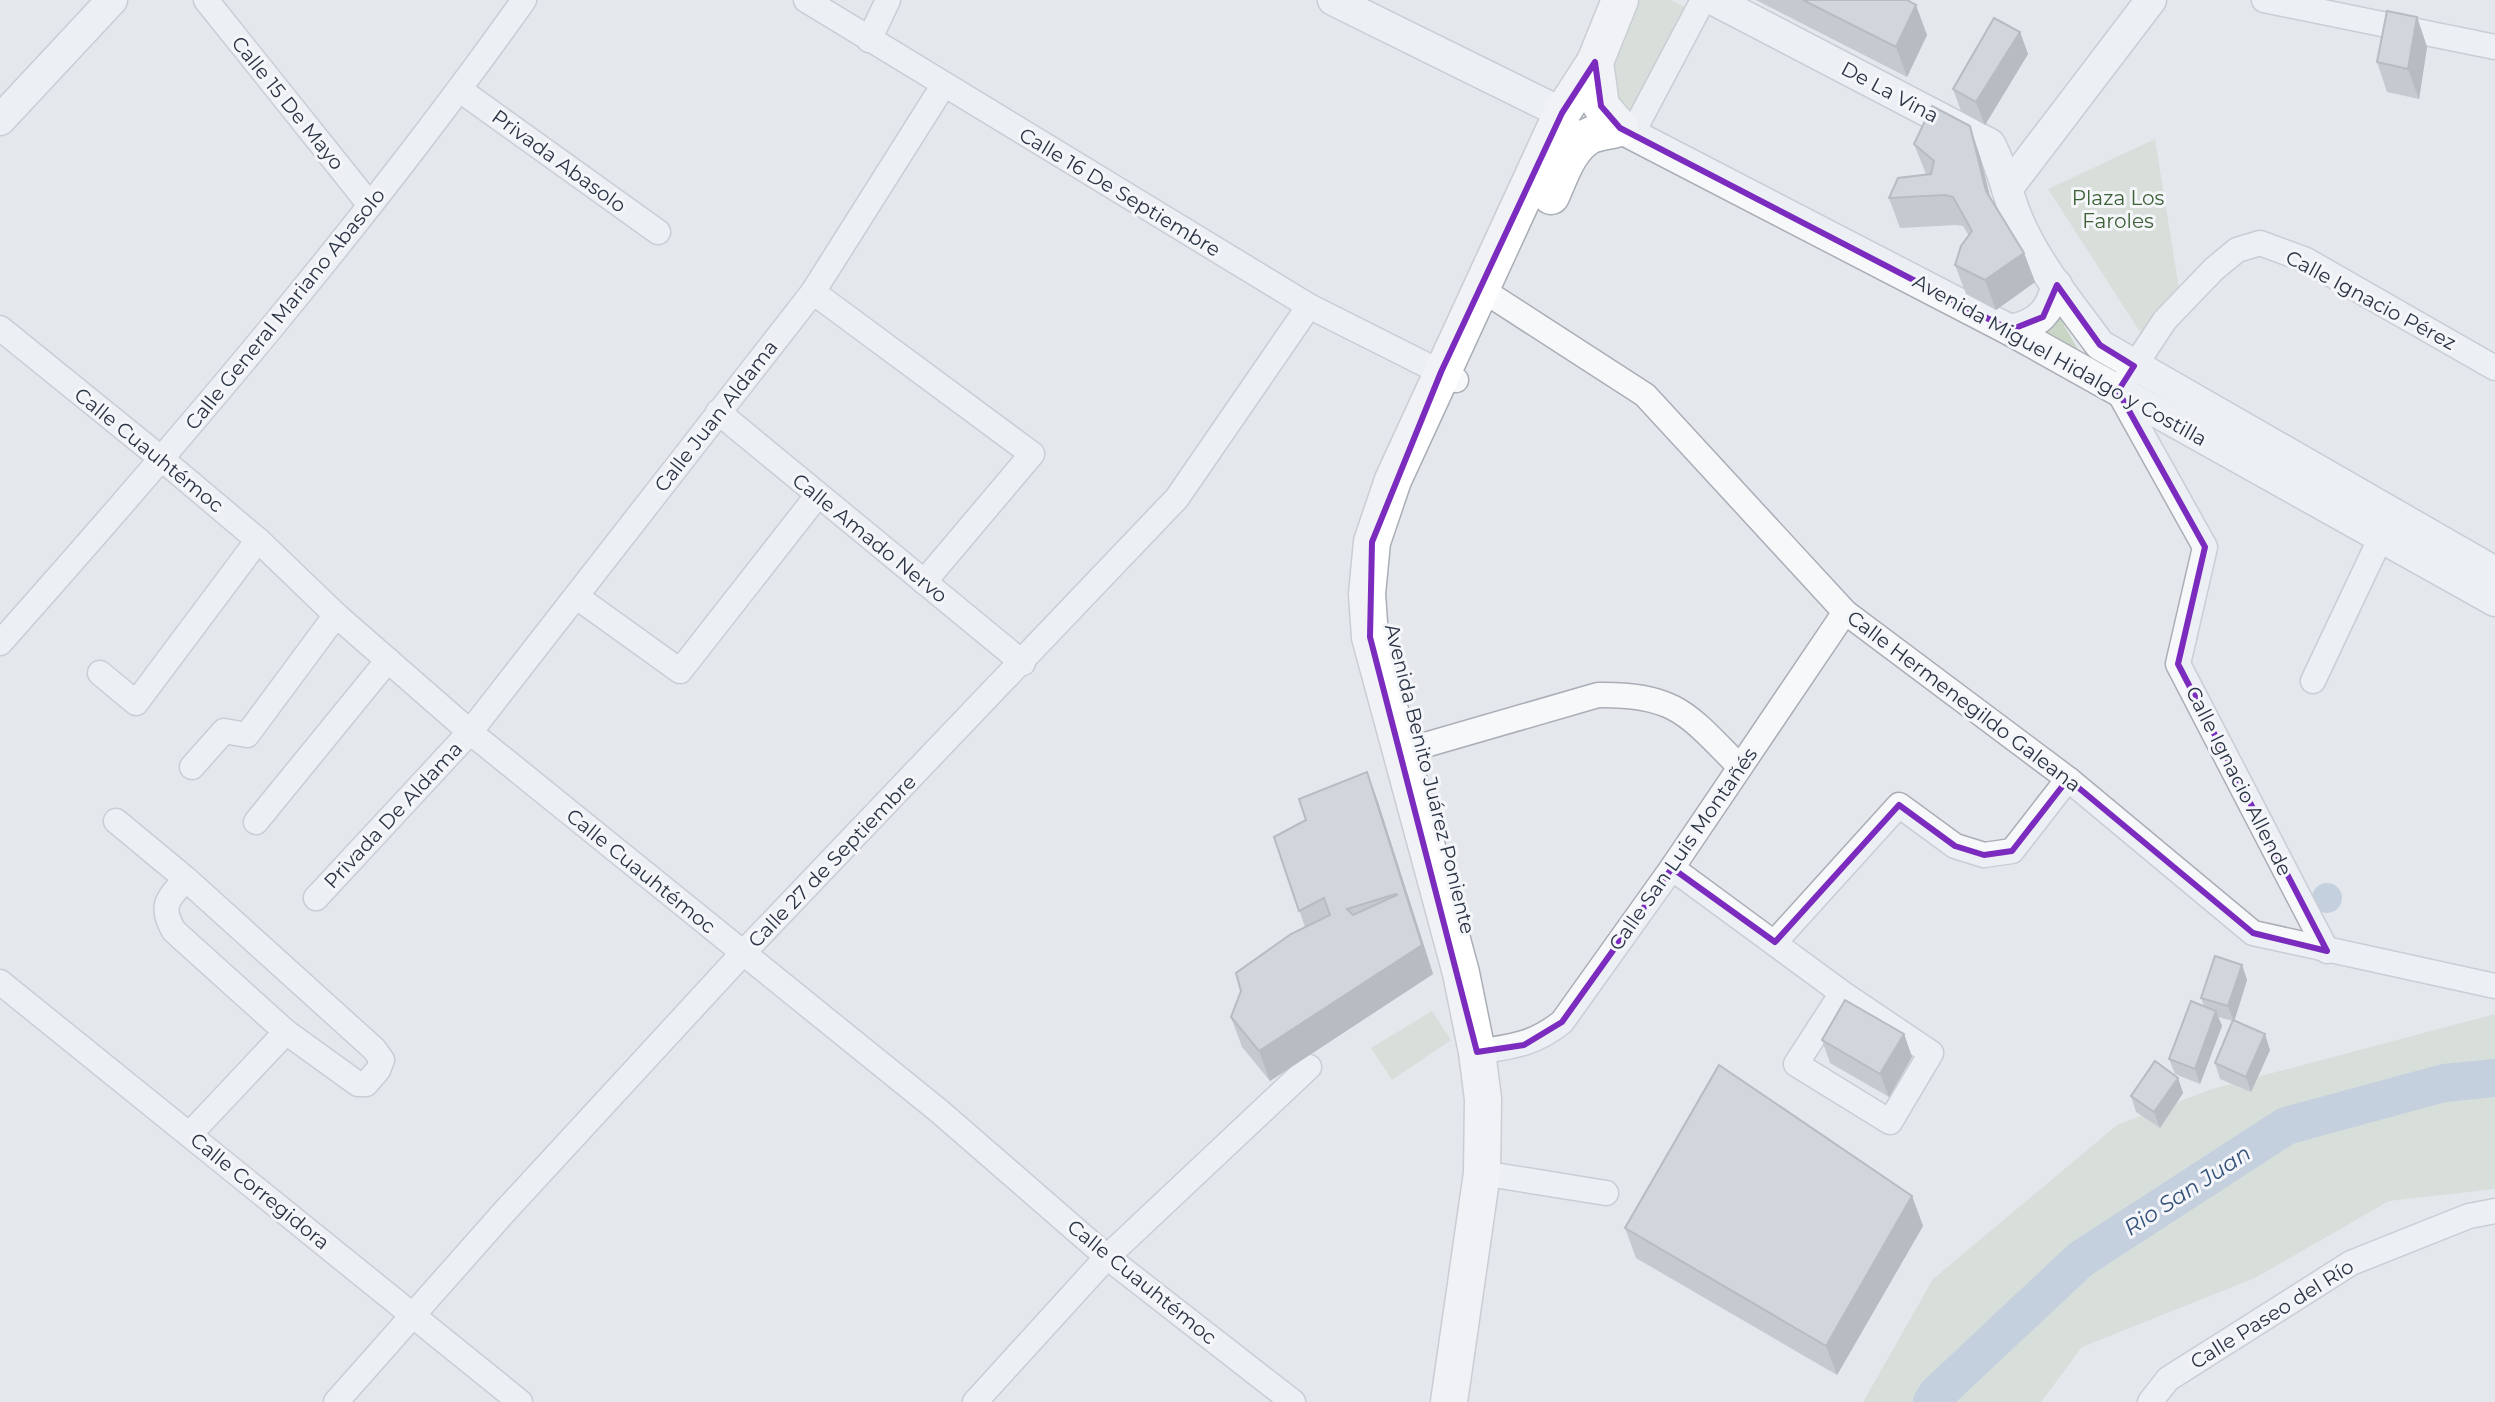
<svg xmlns="http://www.w3.org/2000/svg" width="2495" height="1402" viewBox="0 0 2495 1402" font-family="Montserrat,sans-serif">
	<style>
		.green { fill: #c9d6c5 }
		.water { fill: #9fb4cc }
		.lines { fill: none; stroke-linecap: round; stroke-linejoin: round }
		.river { stroke: #9fb4cc; stroke-width: 38 }
		.minor-casing { stroke: #a9aeb7; stroke-width: 27 }
		.tertiary-casing { stroke: #a9aeb7; stroke-width: 33 }
		.secondary-casing { stroke: #a9aeb7; stroke-width: 39 }
		.minor { stroke: #f7f8fa; stroke-width: 24 }
		.tertiary { stroke: #f7f8fa; stroke-width: 30 }
		.secondary { stroke: #fff; stroke-width: 36 }
		.wall { fill: #a1a5ae }
		.shaded-wall { fill: #83868d }
		.building { fill: #bbc0ca; stroke: #83868d; stroke-width: 2; fill-rule: evenodd }
		.marked { fill: none; stroke: #7b2cbf; stroke-width: 6; stroke-linejoin: round }
		.labels { text-anchor: middle; stroke-width: 6; stroke-linejoin: round; paint-order: stroke }
		.street-label { font-size: 20px; fill: #2b3445; stroke: #f4f6f9 }
		.park-label { font-size: 20px; fill: #3f6138; stroke: #f4f6f9 }
		.water-label { font-size: 22px; font-style: italic; fill: #34527a; stroke: #f4f6f9 }
	</style>
	<rect width="100%" height="100%" fill="#e4e7ec"/>
	<!-- green -->
	<g class="green">
		<path d="M 1634,0 L 1671,0 L 1691,10 L 1634,118 L 1610,104 L 1604,70 Z"/>
		<path d="M 2155,139 L 2181,301 L 2142,335 L 2048,189 Z"/>
		<path d="M 2058,315 L 2080,353 L 2037,335 Z"/>
		<path d="M 1432,1011 L 1451,1040 L 1392,1080 L 1371,1048 Z"/>
		<path d="M 2495,1014 L 2495,1189 L 2389,1201 L 2255,1278 L 2082,1347 L 2041,1402 L 1863,1402 L 1933,1279 L 2117,1125 L 2212,1089 Z"/>
	</g>
	<!-- water -->
	<circle class="water" cx="2327" cy="898" r="15"/>
	<g class="lines">
		<!-- river -->
		<path class="river" d="M 1932,1402 L 1937,1394 L 2081,1259 L 2286,1126 L 2444,1083 L 2495,1078"/>
		<defs>
			<g id="minor">
				<path d="M 206,0 L 370,205"/>
				<path d="M 806,0 L 1309,306 L 1456,380"/>
				<path d="M 2264,0 L 2495,47"/>
				<path d="M 869,40 L 888,0"/>
				<path d="M 460,90 L 658,232"/>
				<path d="M 1632,134 L 1703,0"/>
				<path d="M 1481,289 L 1645,395 L 1845,612 L 2068,779 L 2253,933 L 2495,986"/>
				<path d="M 813,292 L 1032,454 L 924,582"/>
				<path d="M 0,328 L 163,460 L 258,540 L 336,615 L 470,732 L 939,1111 L 1107,1257 L 1293,1402"/>
				<path d="M 718,412 L 1023,663"/>
				<path d="M 577,597 L 680,671 L 817,496"/>
				<path d="M 0,643 C 184,436 364,225 524,0"/>
				<path d="M 100,673 L 136,703 L 258,540"/>
				<path d="M 2313,681 L 2381,537"/>
				<path d="M 1401,752 L 1598,695 C 1677,694 1688,715 1740,767"/>
				<path d="M 192,767 L 224,731 L 247,735 L 336,615"/>
				<path d="M 116,821 L 186,879 L 374,1049 L 382,1060 L 378,1070 L 366,1084 L 358,1084 L 286,1032 L 174,931 C 159,906 168,898 186,879"/>
				<path d="M 256,822 L 388,660"/>
				<path d="M 1672,868 L 1842,993 L 1931,1053 L 1890,1122 L 1796,1064 L 1842,993"/>
				<path d="M 316,898 L 470,732 L 813,292 L 943,86"/>
				<path d="M 1775,942 L 1899,805 L 1955,846 L 1984,855 L 2012,851 L 2068,779"/>
				<path d="M 2327,951 L 2178,664 L 2205,547 L 2118,391 L 2165,320 L 2214,269 L 2237,250 L 2260,243 L 2306,260 L 2495,368"/>
				<path d="M 0,982 L 520,1402"/>
				<path d="M 1477,1052 C 1513,1046 1533,1045 1562,1022 L 1672,868 L 1845,612"/>
				<path d="M 190,1134 L 286,1032"/>
				<path d="M 1482,1173 L 1606,1193"/>
				<path d="M 336,1402 L 506,1210 L 743,953 L 1177,498 L 1309,306"/>
				<path d="M 975,1402 L 1107,1257 L 1309,1067"/>
				<path d="M 2150,1402 L 2168,1379 L 2351,1263 L 2469,1216 L 2495,1211"/>
			</g>
			<g id="tertiary">
				<path d="M 1333,0 L 1562,113 L 1567,135"/>
				<path d="M 1714,0 L 1990,144 C 2003,168 2007,195 2018,220 C 2037,265 2071,305 2100,345 L 2495,572"/>
				<path d="M 0,120 L 112,0"/>
				<path d="M 1620,128 L 2010,330 L 2495,601"/>
				<path d="M 2007,189 L 2151,0"/>
				<path d="M 2010,330 C 2038,325 2050,312 2057,285"/>
			</g>
			<g id="secondary">
				<path d="M 1551,196 C 1560,177 1568,148 1589,136 C 1597,132 1610,131 1620,128 L 1601,106 L 1595,62"/>
				<path d="M 1449,1402 L 1482,1173 L 1483,1099 L 1477,1052 L 1461,973 L 1370,637 L 1367,594 L 1372,542 L 1393,480 L 1562,113 L 1595,62 L 1620,0"/>
			</g>
		</defs>
		<!-- minor casing -->
		<use href="#minor" class="minor-casing"/>
		<!-- tertiary casing -->
		<use href="#tertiary" class="tertiary-casing"/>
		<!-- secondary casing -->
		<use href="#secondary" class="secondary-casing"/>
		<!-- minor -->
		<use href="#minor" class="minor"/>
		<!-- tertiary -->
		<use href="#tertiary" class="tertiary"/>
		<!-- secondary -->
		<use href="#secondary" class="secondary"/>
	</g>
	<!-- wall -->
	<g class="wall">
		<path d="M 1756,0 L 1907,0 L 1927,35 L 1907,77 Z"/>
		<path d="M 2417,17 L 2427,47 L 2419,99 L 2387,92 L 2377,62 Z"/>
		<path d="M 2020,32 L 2028,54 L 1985,125 L 1961,111 L 1953,89 Z"/>
		<path d="M 1914,144 L 1980,156 L 1991,201 L 2024,253 L 2035,282 L 1996,310 L 1966,294 L 1955,265 L 1969,236 L 1963,226 L 1956,225 L 1900,228 L 1889,198 L 1926,174 Z"/>
		<path d="M 1367,772 L 1378,802 L 1433,974 L 1270,1081 L 1242,1047 L 1231,1017 L 1305,927 L 1274,837 L 1306,820 Z"/>
		<path d="M 2242,965 L 2247,980 L 2234,1021 L 2270,1050 L 2251,1092 L 2220,1079 L 2215,1063 L 2233,1021 L 2218,1017 L 2222,1026 L 2200,1084 L 2175,1074 L 2169,1059 L 2204,1006 L 2201,998 Z"/>
		<path d="M 1904,1034 L 1912,1057 L 1889,1097 L 1830,1063 L 1822,1040 Z"/>
		<path d="M 2178,1078 L 2183,1093 L 2160,1128 L 2136,1112 L 2131,1096 Z"/>
		<path d="M 1912,1196 L 1923,1226 L 1837,1375 L 1636,1258 L 1625,1228 Z"/>
	</g>
	<!-- shaded-wall -->
	<g class="shaded-wall">
		<path d="M 1916,5 L 1927,35 L 1907,77 L 1896,47 Z"/>
		<path d="M 2417,17 L 2427,47 L 2419,99 L 2408,69 Z"/>
		<path d="M 2020,32 L 2028,54 L 1985,125 L 1976,102 Z"/>
		<path d="M 1970,126 L 1980,156 L 1996,221 L 1986,191 Z"/>
		<path d="M 2024,253 L 2035,282 L 1996,310 L 1985,280 Z"/>
		<path d="M 1367,772 L 1378,802 L 1433,974 L 1270,1081 L 1259,1051 L 1422,945 Z"/>
		<path d="M 2242,965 L 2247,980 L 2234,1022 L 2228,1006 Z"/>
		<path d="M 2216,1011 L 2222,1026 L 2200,1084 L 2195,1069 Z"/>
		<path d="M 1904,1034 L 1912,1057 L 1889,1097 L 1880,1074 Z"/>
		<path d="M 2265,1034 L 2270,1050 L 2251,1092 L 2246,1077 Z"/>
		<path d="M 2178,1078 L 2183,1093 L 2160,1128 L 2154,1112 Z"/>
		<path d="M 1912,1196 L 1923,1226 L 1837,1375 L 1826,1346 Z"/>
	</g>
	<!-- building -->
	<g class="building">
		<path d="M 1803,0 L 1907,0 L 1916,5 L 1896,47 Z"/>
		<path d="M 2387,11 L 2417,17 L 2408,69 L 2377,62 Z"/>
		<path d="M 1994,18 L 2020,32 L 1976,102 L 1953,89 Z"/>
		<path d="M 1932,106 L 1970,126 L 1986,191 L 2024,253 L 1985,280 L 1955,265 L 1961,246 L 1972,231 L 1953,197 L 1945,195 L 1889,198 L 1898,178 L 1931,174 L 1934,161 L 1914,144 Z"/>
		<path d="M 1367,772 L 1422,945 L 1259,1051 L 1231,1017 L 1241,991 L 1236,973 L 1291,934 L 1330,915 L 1324,898 L 1299,911 L 1274,837 L 1306,820 L 1299,799 ZM 1396,894 L 1397,895 L 1353,915 L 1347,909 Z"/>
		<path d="M 2215,956 L 2242,965 L 2228,1006 L 2201,998 Z"/>
		<path d="M 1845,1000 L 1904,1034 L 1880,1074 L 1822,1040 Z"/>
		<path d="M 2191,1001 L 2216,1011 L 2195,1069 L 2169,1059 Z"/>
		<path d="M 2233,1020 L 2265,1034 L 2246,1077 L 2215,1063 Z"/>
		<path d="M 2155,1061 L 2178,1078 L 2154,1112 L 2131,1096 Z"/>
		<path d="M 1719,1065 L 1912,1196 L 1826,1346 L 1625,1228 Z"/>
	</g>
	<!-- marked area -->
	<path d="M0 0H2495V1402H0ZM 1595,62 L 1601,106 L 1620,128 L 2010,330 L 2043,317 L 2057,285 L 2100,345 L 2134,366 L 2118,391 L 2205,547 L 2178,664 L 2327,951 L 2253,933 L 2068,779 L 2012,851 L 1984,855 L 1955,846 L 1899,805 L 1775,942 L 1672,868 L 1562,1022 L 1524,1045 L 1477,1052 L 1370,637 L 1372,542 L 1441,372 L 1562,113 Z" fill="#e4e7ec" fill-opacity=".55" fill-rule="evenodd"/>
	<path class="marked" d="M 1595,62 L 1601,106 L 1620,128 L 2010,330 L 2043,317 L 2057,285 L 2100,345 L 2134,366 L 2118,391 L 2205,547 L 2178,664 L 2327,951 L 2253,933 L 2068,779 L 2012,851 L 1984,855 L 1955,846 L 1899,805 L 1775,942 L 1672,868 L 1562,1022 L 1524,1045 L 1477,1052 L 1370,637 L 1372,542 L 1441,372 L 1562,113 Z"/>
	<g class="labels">
		<!-- street labels -->
		<g class="street-label">
			<text transform="translate(1890 92) rotate(28)" y="7">De La Vina</text>
			<text transform="translate(288 103) rotate(51)" y="7">Calle 15 De Mayo</text>
			<text transform="translate(559 161) rotate(36)" y="7">Privada Abasolo</text>
			<text transform="translate(1120 192) rotate(31)" y="7">Calle 16 De Septiembre</text>
			<text transform="translate(2371 300) rotate(28)" y="7">Calle Ignacio Pérez</text>
			<text transform="translate(285 309) rotate(-51)" y="7">Calle General Mariano Abasolo</text>
			<text transform="translate(2060 360) rotate(29)" y="7">Avenida Miguel Hidalgo y Costilla</text>
			<text transform="translate(716 416) rotate(-52)" y="7">Calle Juan Aldama</text>
			<text transform="translate(149 450) rotate(39)" y="7">Calle Cuauhtémoc</text>
			<text transform="translate(870 538) rotate(39)" y="7">Calle Amado Nervo</text>
			<text transform="translate(1964 701) rotate(37)" y="7">Calle Hermenegildo Galeana</text>
			<text transform="translate(1430 779) rotate(76)" y="7">Avenida Benito Juárez Poniente</text>
			<text transform="translate(2239 781) rotate(63)" y="7">Calle Ignacio Allende</text>
			<text transform="translate(393 815) rotate(-47)" y="7">Privada De Aldama</text>
			<text transform="translate(1683 849) rotate(-55)" y="7">Calle San Luis Montañés</text>
			<text transform="translate(832 861) rotate(-46)" y="7">Calle 27 de Septiembre</text>
			<text transform="translate(641 871) rotate(39)" y="7">Calle Cuauhtémoc</text>
			<text transform="translate(260 1191) rotate(39)" y="7">Calle Corregidora</text>
			<text transform="translate(1142 1282) rotate(39)" y="7">Calle Cuauhtémoc</text>
			<text transform="translate(2272 1314) rotate(-32)" y="7">Calle Paseo del Río</text>
		</g>
		<!-- park labels -->
		<g class="park-label">
			<text x="2118" y="205">Plaza Los<tspan x="2118" dy="23">Faroles</tspan></text>
		</g>
		<!-- water labels -->
		<g class="water-label">
			<text transform="translate(2187 1190) rotate(-33)" y="8">Rio San Juan</text>
		</g>
	</g>
</svg>
